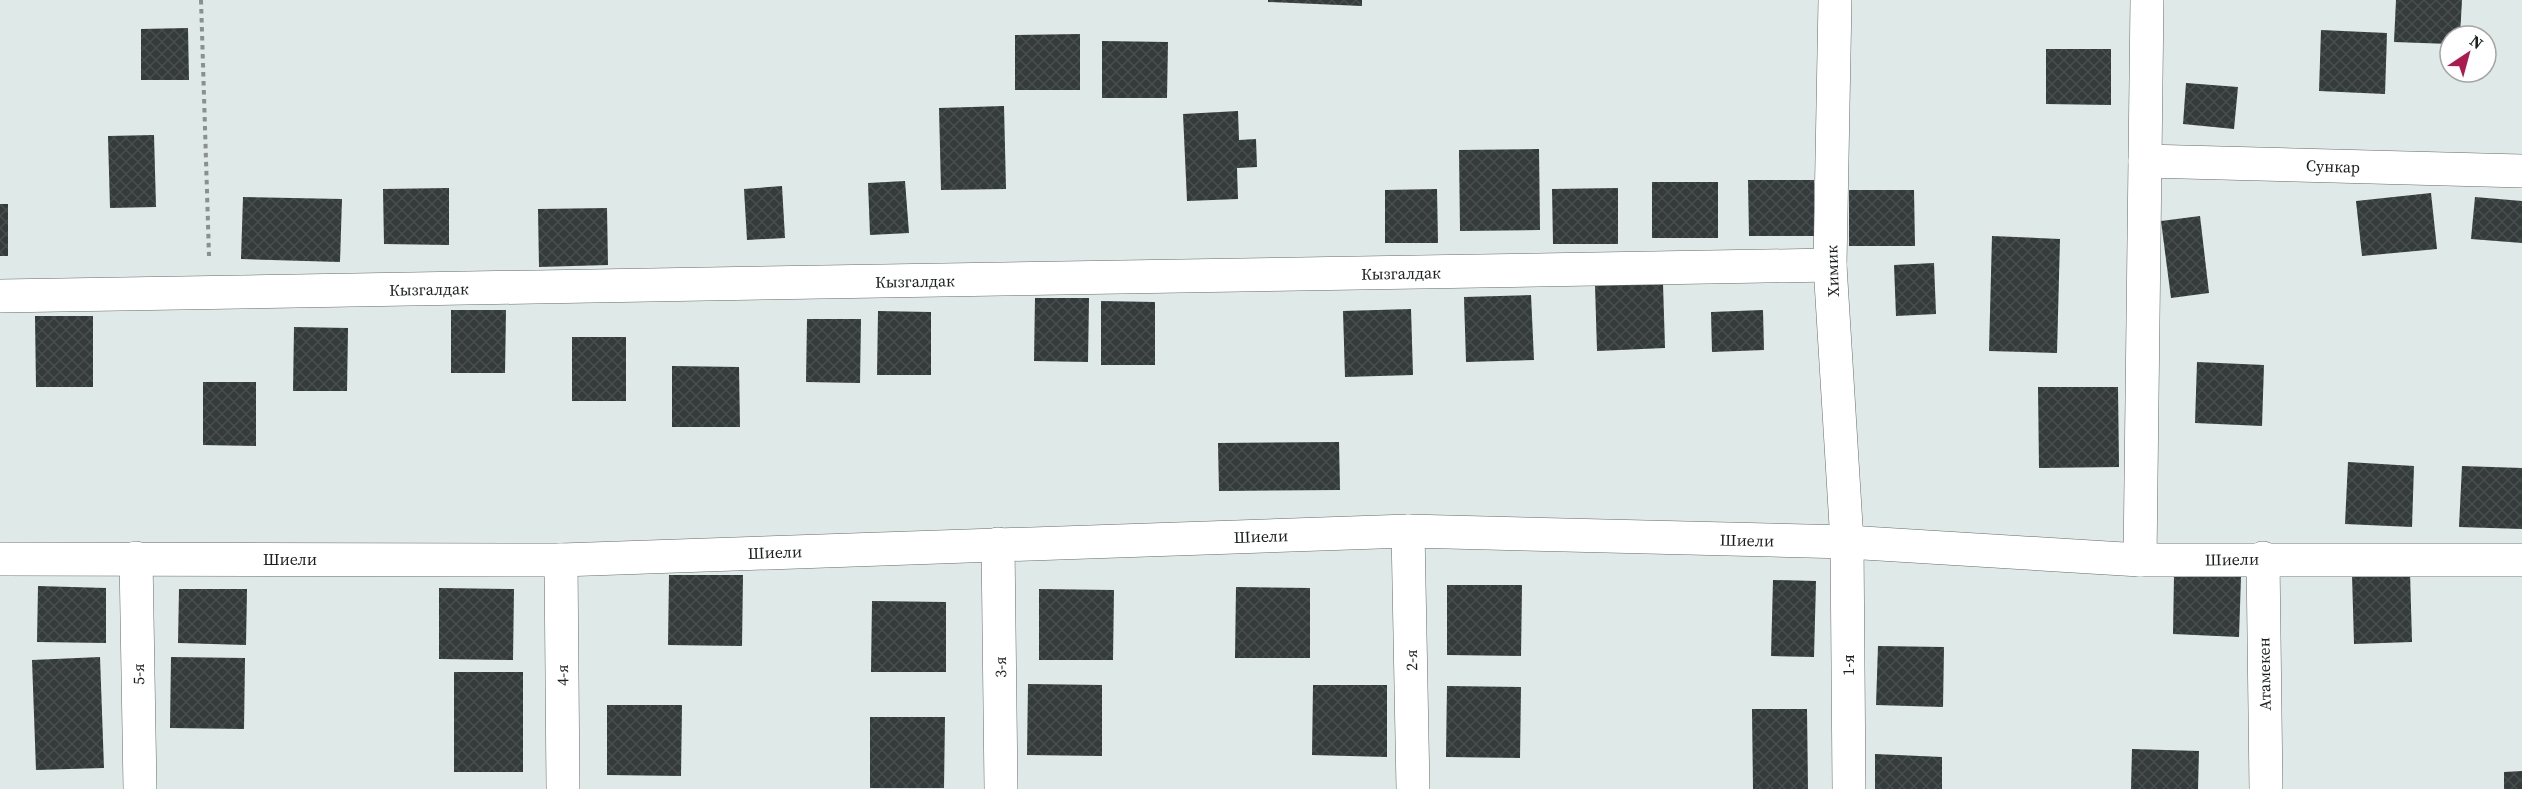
<svg xmlns="http://www.w3.org/2000/svg" width="2522" height="789" viewBox="0 0 2522 789" font-family="'Source Serif 4',serif">
	<style>
		.building { fill: url(#building-cross-hatch) }
		.lines { fill: none; stroke-linecap: round; stroke-linejoin: round }
		.minor-casing { stroke: #656d6c; stroke-width: 34 }
		.path { stroke: #89908f; stroke-width: 4; stroke-dasharray: 4.5 4.5; stroke-linecap: butt }
		.minor { stroke: #fff; stroke-width: 33 }
		.labels { text-anchor: middle; stroke-width: 6; stroke-linejoin: round; paint-order: stroke }
		.street-label { font-size: 16px; fill: #1b1f1e; stroke: #fff }
	</style>
	<defs>
		<pattern id="building-cross-hatch" width="8" height="8" patternUnits="userSpaceOnUse" patternTransform="scale(1.5)"><rect width="8" height="8" fill="#343b3a"/><path d="M0 0l8 8M0 8l8-8" fill="none" stroke="#484e4e"/></pattern>
	</defs>
	<rect width="100%" height="100%" fill="#dfe9e7"/>
	<!-- building -->
	<g class="building">
		<path d="M 1268,0 L 1362,0 L 1362,6 L 1268,2 Z"/>
		<path d="M 2396,0 L 2462,0 L 2460,36 L 2450,36 L 2450,44 L 2394,42 Z"/>
		<path d="M 188,28 L 189,80 L 141,80 L 141,29 Z"/>
		<path d="M 2321,30 L 2387,33 L 2385,94 L 2319,91 Z"/>
		<path d="M 1080,34 L 1080,90 L 1015,90 L 1015,35 Z"/>
		<path d="M 1102,41 L 1168,42 L 1167,98 L 1102,98 Z"/>
		<path d="M 2046,49 L 2111,49 L 2111,105 L 2046,104 Z"/>
		<path d="M 2186,83 L 2238,87 L 2234,129 L 2183,124 Z"/>
		<path d="M 1004,106 L 1006,189 L 941,190 L 939,108 Z"/>
		<path d="M 1238,111 L 1239,140 L 1256,139 L 1257,167 L 1237,168 L 1238,199 L 1187,201 L 1183,114 Z"/>
		<path d="M 154,135 L 156,207 L 110,208 L 108,136 Z"/>
		<path d="M 1539,149 L 1540,230 L 1460,231 L 1459,150 Z"/>
		<path d="M 1748,180 L 1814,180 L 1814,236 L 1749,236 Z"/>
		<path d="M 905,181 L 909,233 L 870,235 L 868,183 Z"/>
		<rect x="1652" y="182" width="66" height="56"/>
		<path d="M 782,186 L 785,238 L 747,240 L 744,189 Z"/>
		<path d="M 449,188 L 449,245 L 384,244 L 383,189 Z"/>
		<path d="M 1618,188 L 1618,244 L 1553,244 L 1552,189 Z"/>
		<path d="M 1437,189 L 1438,243 L 1385,243 L 1385,190 Z"/>
		<path d="M 1849,190 L 1914,190 L 1915,246 L 1849,246 Z"/>
		<path d="M 2431,193 L 2437,249 L 2362,256 L 2356,201 Z"/>
		<path d="M 243,197 L 342,199 L 340,262 L 241,259 Z"/>
		<path d="M 2475,197 L 2522,201 L 2522,243 L 2471,239 Z"/>
		<rect x="0" y="204" width="8" height="52"/>
		<path d="M 607,208 L 608,265 L 539,267 L 538,209 Z"/>
		<path d="M 2200,216 L 2209,293 L 2171,298 L 2161,221 Z"/>
		<path d="M 1992,236 L 2060,239 L 2057,353 L 1989,351 Z"/>
		<path d="M 1934,263 L 1936,314 L 1896,316 L 1894,265 Z"/>
		<path d="M 1663,283 L 1665,348 L 1597,351 L 1595,285 Z"/>
		<path d="M 1531,295 L 1534,360 L 1466,362 L 1464,297 Z"/>
		<path d="M 1035,298 L 1089,298 L 1088,362 L 1034,361 Z"/>
		<path d="M 1101,301 L 1155,302 L 1155,365 L 1101,365 Z"/>
		<path d="M 1411,309 L 1413,375 L 1345,377 L 1343,311 Z"/>
		<path d="M 451,310 L 506,310 L 505,373 L 451,373 Z"/>
		<path d="M 1763,310 L 1764,350 L 1712,352 L 1711,312 Z"/>
		<path d="M 878,311 L 931,312 L 931,375 L 877,375 Z"/>
		<path d="M 35,316 L 93,316 L 93,387 L 36,387 Z"/>
		<path d="M 807,319 L 861,319 L 860,383 L 806,382 Z"/>
		<path d="M 294,327 L 348,328 L 347,391 L 293,391 Z"/>
		<rect x="572" y="337" width="54" height="64"/>
		<path d="M 2197,362 L 2264,365 L 2262,426 L 2195,423 Z"/>
		<path d="M 672,366 L 739,367 L 740,427 L 672,427 Z"/>
		<path d="M 203,382 L 256,382 L 256,446 L 203,445 Z"/>
		<path d="M 2038,387 L 2118,387 L 2119,467 L 2039,468 Z"/>
		<path d="M 1339,442 L 1340,490 L 1219,491 L 1218,443 Z"/>
		<path d="M 2348,462 L 2414,466 L 2412,527 L 2345,524 Z"/>
		<path d="M 2462,466 L 2522,468 L 2522,529 L 2459,527 Z"/>
		<path d="M 2410,572 L 2412,642 L 2354,644 L 2352,574 Z"/>
		<path d="M 669,575 L 743,575 L 742,646 L 668,645 Z"/>
		<path d="M 2174,575 L 2241,577 L 2239,637 L 2173,634 Z"/>
		<path d="M 1773,580 L 1816,581 L 1814,657 L 1771,656 Z"/>
		<path d="M 1447,585 L 1522,585 L 1521,656 L 1447,655 Z"/>
		<path d="M 38,586 L 106,588 L 106,643 L 37,642 Z"/>
		<path d="M 1236,587 L 1310,588 L 1310,658 L 1235,658 Z"/>
		<path d="M 439,588 L 514,589 L 513,660 L 439,659 Z"/>
		<path d="M 179,589 L 247,589 L 246,645 L 178,643 Z"/>
		<path d="M 1039,589 L 1114,590 L 1113,660 L 1039,660 Z"/>
		<path d="M 872,601 L 946,602 L 946,672 L 871,672 Z"/>
		<path d="M 1878,646 L 1944,647 L 1943,707 L 1876,705 Z"/>
		<path d="M 100,657 L 104,768 L 36,770 L 32,660 Z"/>
		<path d="M 171,657 L 245,658 L 244,729 L 170,728 Z"/>
		<rect x="454" y="672" width="69" height="100"/>
		<path d="M 1028,684 L 1102,685 L 1102,756 L 1027,755 Z"/>
		<path d="M 1313,685 L 1387,685 L 1387,757 L 1312,755 Z"/>
		<path d="M 1447,686 L 1521,687 L 1520,758 L 1446,757 Z"/>
		<path d="M 607,705 L 682,705 L 681,776 L 607,775 Z"/>
		<path d="M 1752,709 L 1807,709 L 1808,789 L 1753,789 Z"/>
		<path d="M 870,717 L 945,717 L 944,788 L 870,788 Z"/>
		<path d="M 2132,749 L 2199,751 L 2198,789 L 2131,789 Z"/>
		<path d="M 1875,754 L 1942,757 L 1942,789 L 1875,789 Z"/>
		<path d="M 2522,771 L 2522,789 L 2504,789 L 2504,772 Z"/>
	</g>
	<g class="lines">
		<defs>
			<g id="minor">
				<path d="M 1835,0 L 1830,265 L 1847,542 L 1849,789"/>
				<path d="M 2145,161 L 2522,171"/>
				<path d="M 0,296 L 1830,265"/>
				<path d="M 1408,531 L 1413,789"/>
				<path d="M 998,544 L 1001,789"/>
				<path d="M 136,558 L 140,789"/>
				<path d="M 2263,558 L 2266,789"/>
				<path d="M 0,559 L 561,560 L 1408,531 L 1847,542 L 2140,560 L 2522,560"/>
				<path d="M 561,560 L 563,789"/>
				<path d="M 2140,560 L 2147,0"/>
			</g>
		</defs>
		<!-- minor casing -->
		<use href="#minor" class="minor-casing"/>
		<!-- path -->
		<path class="path" d="M 201,0 L 209,256"/>
		<!-- minor -->
		<use href="#minor" class="minor"/>
	</g>
	<g class="labels">
		<!-- street labels -->
		<g class="street-label">
			<text transform="translate(2333 166) rotate(2)" y="6">Сункар</text>
			<text transform="translate(1832 271) rotate(-92)" y="6">Химик</text>
			<text transform="translate(1401 273) rotate(-1)" y="6">Кызгалдак</text>
			<text transform="translate(915 281) rotate(-1)" y="6">Кызгалдак</text>
			<text transform="translate(429 289) rotate(-1)" y="6">Кызгалдак</text>
			<text transform="translate(1261 536) rotate(-2)" y="6">Шиели</text>
			<text transform="translate(1747 540) rotate(1)" y="6">Шиели</text>
			<text transform="translate(775 552) rotate(-2)" y="6">Шиели</text>
			<text x="290" y="565">Шиели</text>
			<text transform="translate(2232 559) rotate(-1)" y="6">Шиели</text>
			<text transform="translate(1411 660) rotate(-91)" y="6">2-я</text>
			<text transform="translate(1848 665) rotate(-90)" y="6">1-я</text>
			<text transform="translate(1000 667) rotate(-91)" y="6">3-я</text>
			<text transform="translate(138 674) rotate(-91)" y="6">5-я</text>
			<text transform="translate(2264 674) rotate(-91)" y="6">Атамекен</text>
			<text transform="translate(562 675) rotate(-91)" y="6">4-я</text>
		</g>
	</g>
	<!-- north arrow -->
	<g transform="translate(2468 54) rotate(36)"><circle r="28" fill="#ffffff" stroke="#a4a5a5" stroke-width="1.5"/>
	<path d="M0-4.5L10 22L0 15L-10 22Z" fill="#ac1b50"/>
	<text y="-9" font-size="16" font-weight="bold" text-anchor="middle" fill="#1b1f1e">N</text>
	</g>
</svg>
